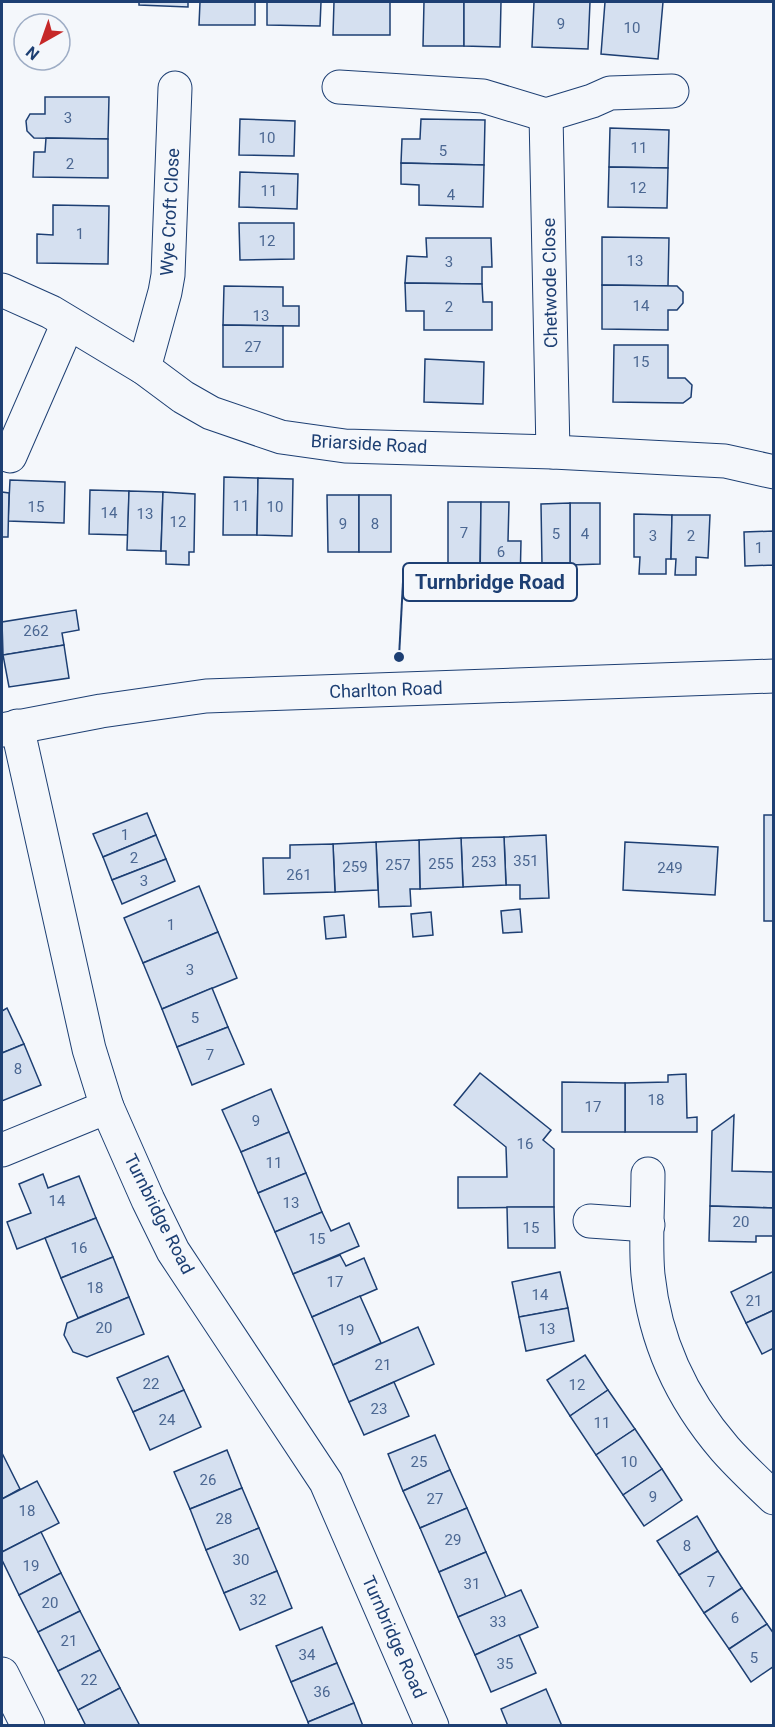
<svg xmlns="http://www.w3.org/2000/svg" width="775" height="1727" viewBox="0 0 775 1727" font-family="Roboto,sans-serif">
	<style>
		.building { fill: #d5e0f0; stroke: #1d3f73; stroke-width: 1.5 }
		.lines { fill: none; stroke-linecap: round; stroke-linejoin: round }
		.minor-casing { stroke: #1d3f73; stroke-width: 35 }
		.minor { stroke: #f4f7fb; stroke-width: 33 }
		.labels { text-anchor: middle; stroke-width: 4.5; stroke-linejoin: round; paint-order: stroke }
		.number-label { font-size: 15px; fill: #4b6792 }
		.street-label { font-size: 18px; fill: #1d3f73; stroke: #f4f7fb }
		.leader { fill: none; stroke: #1d3f73; stroke-width: 2 }
		.callout-dot { fill: #1d3f73; stroke: #f4f7fb; stroke-width: 2 }
		.callout { fill: #f4f7fb; stroke: #1d3f73; stroke-width: 2 }
		.callout-label { font-size: 20px; text-anchor: middle; font-weight: bold; fill: #1d3f73 }
	</style>
	<rect width="100%" height="100%" fill="#f4f7fb"/>
	<!-- building -->
	<g class="building">
		<path d="M 139,2 L 188,2 L 188,7 L 139,5 Z"/>
		<path d="M 200,2 L 255,2 L 255,25 L 199,25 Z"/>
		<path d="M 267,2 L 321,2 L 320,26 L 267,25 Z"/>
		<path d="M 334,2 L 390,2 L 390,35 L 333,35 Z"/>
		<path d="M 424,2 L 464,2 L 464,46 L 423,46 Z"/>
		<path d="M 464,2 L 501,2 L 500,47 L 464,46 Z"/>
		<path d="M 534,2 L 590,2 L 588,49 L 532,47 Z"/>
		<path d="M 605,2 L 663,2 L 658,59 L 601,54 Z"/>
		<path d="M 45,97 L 109,97 L 108,139 L 34,138 L 27,131 L 26,121 L 30,114 L 45,114 Z"/>
		<path d="M 240,119 L 295,121 L 294,156 L 239,155 Z"/>
		<path d="M 421,119 L 485,120 L 484,165 L 401,163 L 402,139 L 420,139 Z"/>
		<path d="M 610,128 L 669,130 L 668,168 L 609,167 Z"/>
		<path d="M 46,138 L 108,139 L 108,178 L 33,177 L 34,152 L 45,152 Z"/>
		<path d="M 401,163 L 484,165 L 483,207 L 419,205 L 419,185 L 401,184 Z"/>
		<path d="M 609,167 L 668,168 L 667,208 L 608,207 Z"/>
		<path d="M 240,172 L 298,174 L 297,209 L 239,207 Z"/>
		<path d="M 53,205 L 109,206 L 108,264 L 37,263 L 37,234 L 53,235 Z"/>
		<path d="M 239,223 L 294,223 L 294,259 L 240,260 Z"/>
		<path d="M 602,237 L 669,238 L 668,286 L 602,285 Z"/>
		<path d="M 426,238 L 491,238 L 492,267 L 482,267 L 482,284 L 405,283 L 407,256 L 427,257 Z"/>
		<path d="M 405,283 L 482,284 L 483,302 L 492,302 L 492,330 L 424,330 L 424,311 L 406,311 Z"/>
		<path d="M 602,285 L 677,286 L 683,292 L 683,303 L 677,310 L 668,310 L 668,330 L 602,329 Z"/>
		<path d="M 224,286 L 283,287 L 283,306 L 299,306 L 299,326 L 223,325 Z"/>
		<path d="M 223,325 L 283,326 L 283,367 L 223,367 Z"/>
		<path d="M 614,345 L 668,345 L 668,378 L 685,378 L 692,385 L 691,397 L 683,403 L 613,402 Z"/>
		<path d="M 425,359 L 484,362 L 483,404 L 424,402 Z"/>
		<path d="M 224,477 L 258,478 L 257,535 L 223,535 Z"/>
		<path d="M 258,478 L 293,479 L 292,536 L 257,535 Z"/>
		<path d="M 10,480 L 65,482 L 64,523 L 8,521 Z"/>
		<path d="M 90,490 L 129,491 L 128,535 L 89,534 Z"/>
		<path d="M 129,491 L 163,492 L 161,551 L 127,550 Z"/>
		<path d="M 2,492 L 9,493 L 8,537 L 2,537 Z"/>
		<path d="M 163,492 L 195,494 L 194,552 L 189,552 L 189,565 L 166,564 L 166,551 L 161,551 Z"/>
		<path d="M 327,495 L 359,495 L 359,552 L 328,552 Z"/>
		<rect x="359" y="495" width="32" height="57"/>
		<path d="M 448,502 L 481,502 L 480,564 L 448,564 Z"/>
		<path d="M 481,502 L 509,502 L 508,541 L 521,541 L 520,585 L 480,585 Z"/>
		<path d="M 570,503 L 600,503 L 600,564 L 570,565 Z"/>
		<path d="M 570,503 L 570,565 L 542,564 L 541,504 Z"/>
		<path d="M 634,514 L 672,515 L 671,559 L 666,559 L 666,574 L 639,574 L 640,557 L 634,557 Z"/>
		<path d="M 672,515 L 710,515 L 708,558 L 696,557 L 696,575 L 675,575 L 676,559 L 671,559 Z"/>
		<path d="M 774,531 L 774,581 L 773,581 L 773,565 L 745,566 L 744,532 Z"/>
		<path d="M 76,610 L 79,630 L 62,633 L 64,645 L 3,655 L 2,622 Z"/>
		<path d="M 64,645 L 69,678 L 9,687 L 3,655 Z"/>
		<path d="M 147,813 L 156,835 L 103,857 L 93,834 Z"/>
		<rect x="764" y="815" width="10" height="106"/>
		<path d="M 156,835 L 166,859 L 112,880 L 103,857 Z"/>
		<path d="M 546,835 L 549,898 L 520,899 L 520,885 L 506,885 L 504,837 Z"/>
		<path d="M 504,837 L 506,885 L 463,887 L 461,838 Z"/>
		<path d="M 461,838 L 463,887 L 420,889 L 419,840 Z"/>
		<path d="M 419,840 L 420,889 L 410,889 L 411,906 L 379,907 L 376,842 Z"/>
		<path d="M 376,842 L 378,890 L 335,892 L 333,844 Z"/>
		<path d="M 625,842 L 718,847 L 715,895 L 623,890 Z"/>
		<path d="M 333,844 L 335,892 L 264,894 L 263,858 L 290,858 L 290,845 Z"/>
		<path d="M 166,859 L 175,881 L 122,904 L 112,880 Z"/>
		<path d="M 199,886 L 218,932 L 143,963 L 124,918 Z"/>
		<path d="M 520,909 L 522,932 L 503,933 L 501,911 Z"/>
		<path d="M 431,912 L 433,935 L 413,937 L 411,914 Z"/>
		<path d="M 344,915 L 346,937 L 326,939 L 324,917 Z"/>
		<path d="M 218,932 L 237,978 L 162,1009 L 143,963 Z"/>
		<path d="M 212,988 L 228,1027 L 177,1047 L 162,1009 Z"/>
		<path d="M 7,1008 L 24,1044 L 2,1053 L 2,1011 Z"/>
		<path d="M 228,1027 L 244,1064 L 192,1085 L 177,1047 Z"/>
		<path d="M 24,1044 L 41,1085 L 2,1101 L 2,1053 Z"/>
		<path d="M 480,1073 L 551,1130 L 543,1140 L 554,1149 L 554,1207 L 458,1208 L 458,1177 L 507,1177 L 506,1147 L 454,1105 Z"/>
		<path d="M 686,1074 L 687,1118 L 697,1117 L 697,1132 L 625,1132 L 625,1083 L 668,1082 L 668,1075 Z"/>
		<path d="M 562,1082 L 625,1083 L 625,1132 L 562,1132 Z"/>
		<path d="M 271,1089 L 289,1132 L 241,1152 L 222,1110 Z"/>
		<path d="M 734,1115 L 732,1171 L 774,1172 L 774,1208 L 710,1206 L 712,1131 Z"/>
		<path d="M 289,1132 L 306,1173 L 258,1193 L 241,1152 Z"/>
		<path d="M 306,1173 L 322,1212 L 275,1232 L 258,1193 Z"/>
		<path d="M 43,1174 L 48,1188 L 79,1176 L 96,1218 L 17,1249 L 7,1222 L 31,1213 L 19,1184 Z"/>
		<path d="M 710,1206 L 774,1208 L 774,1236 L 756,1236 L 756,1242 L 709,1241 Z"/>
		<path d="M 507,1207 L 554,1207 L 555,1248 L 508,1248 Z"/>
		<path d="M 322,1212 L 331,1231 L 349,1223 L 359,1246 L 293,1274 L 275,1232 Z"/>
		<path d="M 96,1218 L 113,1257 L 61,1278 L 45,1238 Z"/>
		<path d="M 340,1255 L 346,1266 L 364,1258 L 377,1289 L 312,1317 L 293,1274 Z"/>
		<path d="M 113,1257 L 129,1297 L 78,1318 L 61,1278 Z"/>
		<path d="M 774,1271 L 774,1310 L 746,1323 L 731,1292 Z"/>
		<path d="M 560,1272 L 568,1308 L 519,1317 L 512,1282 Z"/>
		<path d="M 360,1296 L 381,1343 L 333,1365 L 312,1317 Z"/>
		<path d="M 129,1297 L 144,1334 L 87,1357 L 73,1352 L 64,1335 L 67,1323 Z"/>
		<path d="M 568,1308 L 574,1341 L 526,1351 L 519,1317 Z"/>
		<path d="M 774,1310 L 774,1348 L 762,1354 L 746,1323 Z"/>
		<path d="M 418,1327 L 434,1364 L 349,1402 L 333,1365 Z"/>
		<path d="M 585,1355 L 608,1390 L 570,1416 L 547,1380 Z"/>
		<path d="M 168,1356 L 184,1390 L 133,1412 L 117,1378 Z"/>
		<path d="M 394,1382 L 409,1416 L 364,1435 L 349,1402 Z"/>
		<path d="M 184,1390 L 201,1427 L 150,1450 L 133,1412 Z"/>
		<path d="M 608,1390 L 635,1429 L 596,1455 L 570,1416 Z"/>
		<path d="M 635,1429 L 662,1469 L 623,1495 L 596,1455 Z"/>
		<path d="M 435,1435 L 450,1470 L 403,1491 L 388,1454 Z"/>
		<path d="M 227,1450 L 242,1488 L 190,1509 L 174,1472 Z"/>
		<path d="M 2,1453 L 20,1489 L 2,1499 Z"/>
		<path d="M 662,1469 L 682,1500 L 644,1526 L 623,1495 Z"/>
		<path d="M 450,1470 L 467,1508 L 420,1528 L 403,1491 Z"/>
		<path d="M 37,1481 L 59,1523 L 2,1552 L 2,1499 Z"/>
		<path d="M 242,1488 L 259,1528 L 206,1550 L 190,1509 Z"/>
		<path d="M 467,1508 L 486,1552 L 439,1572 L 420,1528 Z"/>
		<path d="M 697,1516 L 718,1551 L 679,1575 L 657,1541 Z"/>
		<path d="M 259,1528 L 277,1571 L 224,1593 L 206,1550 Z"/>
		<path d="M 41,1532 L 61,1573 L 19,1595 L 2,1560 L 2,1552 Z"/>
		<path d="M 718,1551 L 742,1588 L 704,1613 L 679,1575 Z"/>
		<path d="M 486,1552 L 506,1597 L 458,1617 L 439,1572 Z"/>
		<path d="M 277,1571 L 292,1608 L 240,1630 L 224,1593 Z"/>
		<path d="M 61,1573 L 80,1611 L 38,1632 L 19,1595 Z"/>
		<path d="M 742,1588 L 767,1624 L 729,1649 L 704,1613 Z"/>
		<path d="M 521,1590 L 538,1627 L 475,1655 L 458,1617 Z"/>
		<path d="M 80,1611 L 100,1650 L 58,1671 L 38,1632 Z"/>
		<path d="M 767,1624 L 774,1634 L 774,1666 L 751,1682 L 729,1649 Z"/>
		<path d="M 322,1627 L 337,1663 L 291,1682 L 276,1646 Z"/>
		<path d="M 519,1635 L 536,1673 L 491,1692 L 475,1655 Z"/>
		<path d="M 100,1650 L 120,1688 L 78,1710 L 58,1671 Z"/>
		<path d="M 337,1663 L 354,1703 L 308,1722 L 291,1682 Z"/>
		<path d="M 120,1688 L 140,1726 L 86,1726 L 78,1710 Z"/>
		<path d="M 546,1689 L 562,1726 L 508,1726 L 501,1709 Z"/>
		<path d="M 354,1703 L 363,1726 L 309,1726 L 308,1722 Z"/>
	</g>
	<g class="lines">
		<defs>
			<g id="minor">
				<path d="M 339,87 L 483,96 L 546,115 L 592,101 L 610,93 L 672,91"/>
				<path d="M 546,115 L 553,452"/>
				<path d="M 2,290 L 51,312 L 144,368 L 183,397 L 211,413 L 281,437 L 345,446 L 553,452 L 725,461 L 774,472"/>
				<path d="M 144,368 L 165,292 L 168,275 L 175,88"/>
				<path d="M 10,456 L 68,323"/>
				<path d="M 17,726 L 89,1049 L 107,1107 L 148,1200 L 173,1251 L 326,1482 L 432,1726"/>
				<path d="M 2,730 L 101,711 L 206,696 L 774,676"/>
				<path d="M 2,1150 L 107,1107"/>
				<path d="M 648,1174 C 648,1206 645,1244 648,1275 C 655,1342 681,1398 725,1449 C 740,1466 757,1482 774,1498"/>
				<path d="M 590,1221 L 648,1225"/>
				<path d="M 2,1674 L 28,1726"/>
			</g>
		</defs>
		<!-- minor casing -->
		<use href="#minor" class="minor-casing"/>
		<!-- minor -->
		<use href="#minor" class="minor"/>
	</g>
	<g class="labels">
		<!-- number labels -->
		<g class="number-label">
			<text x="561" y="29">9</text>
			<text x="632" y="33">10</text>
			<text x="68" y="123">3</text>
			<text x="267" y="143">10</text>
			<text x="639" y="153">11</text>
			<text x="443" y="156">5</text>
			<text x="70" y="169">2</text>
			<text x="638" y="193">12</text>
			<text x="269" y="196">11</text>
			<text x="451" y="200">4</text>
			<text x="80" y="239">1</text>
			<text x="267" y="246">12</text>
			<text x="635" y="266">13</text>
			<text x="449" y="267">3</text>
			<text x="641" y="311">14</text>
			<text x="449" y="312">2</text>
			<text x="261" y="321">13</text>
			<text x="253" y="352">27</text>
			<text x="641" y="367">15</text>
			<text x="241" y="511">11</text>
			<text x="36" y="512">15</text>
			<text x="275" y="512">10</text>
			<text x="109" y="518">14</text>
			<text x="145" y="519">13</text>
			<text x="178" y="527">12</text>
			<text x="343" y="529">9</text>
			<text x="375" y="529">8</text>
			<text x="464" y="538">7</text>
			<text x="556" y="539">5</text>
			<text x="585" y="539">4</text>
			<text x="653" y="541">3</text>
			<text x="691" y="541">2</text>
			<text x="759" y="553">1</text>
			<text x="501" y="557">6</text>
			<text x="36" y="636">262</text>
			<text x="125" y="840">1</text>
			<text x="134" y="863">2</text>
			<text x="526" y="866">351</text>
			<text x="484" y="867">253</text>
			<text x="441" y="869">255</text>
			<text x="398" y="870">257</text>
			<text x="355" y="872">259</text>
			<text x="670" y="873">249</text>
			<text x="299" y="880">261</text>
			<text x="144" y="886">3</text>
			<text x="171" y="930">1</text>
			<text x="190" y="975">3</text>
			<text x="195" y="1023">5</text>
			<text x="210" y="1060">7</text>
			<text x="18" y="1074">8</text>
			<text x="656" y="1105">18</text>
			<text x="593" y="1112">17</text>
			<text x="256" y="1126">9</text>
			<text x="525" y="1149">16</text>
			<text x="274" y="1168">11</text>
			<text x="57" y="1206">14</text>
			<text x="291" y="1208">13</text>
			<text x="741" y="1227">20</text>
			<text x="531" y="1233">15</text>
			<text x="317" y="1244">15</text>
			<text x="79" y="1253">16</text>
			<text x="335" y="1287">17</text>
			<text x="95" y="1293">18</text>
			<text x="540" y="1300">14</text>
			<text x="754" y="1306">21</text>
			<text x="104" y="1333">20</text>
			<text x="547" y="1334">13</text>
			<text x="346" y="1335">19</text>
			<text x="383" y="1370">21</text>
			<text x="151" y="1389">22</text>
			<text x="577" y="1390">12</text>
			<text x="379" y="1414">23</text>
			<text x="167" y="1425">24</text>
			<text x="602" y="1428">11</text>
			<text x="419" y="1467">25</text>
			<text x="629" y="1467">10</text>
			<text x="208" y="1485">26</text>
			<text x="653" y="1502">9</text>
			<text x="435" y="1504">27</text>
			<text x="27" y="1516">18</text>
			<text x="224" y="1524">28</text>
			<text x="453" y="1545">29</text>
			<text x="687" y="1551">8</text>
			<text x="241" y="1565">30</text>
			<text x="31" y="1571">19</text>
			<text x="711" y="1587">7</text>
			<text x="472" y="1589">31</text>
			<text x="258" y="1605">32</text>
			<text x="50" y="1608">20</text>
			<text x="735" y="1623">6</text>
			<text x="498" y="1627">33</text>
			<text x="69" y="1646">21</text>
			<text x="307" y="1660">34</text>
			<text x="754" y="1663">5</text>
			<text x="505" y="1669">35</text>
			<text x="89" y="1685">22</text>
			<text x="322" y="1697">36</text>
		</g>
		<!-- street labels -->
		<g class="street-label">
			<text transform="translate(170 212) rotate(-87)" y="6">Wye Croft Close</text>
			<text transform="translate(550 283) rotate(-91)" y="6">Chetwode Close</text>
			<text transform="translate(369 444) rotate(3)" y="6">Briarside Road</text>
			<text transform="translate(386 690) rotate(-2)" y="6">Charlton Road</text>
			<text transform="translate(159 1214) rotate(63)" y="6">Turnbridge Road</text>
			<text transform="translate(394 1637) rotate(66)" y="6">Turnbridge Road</text>
		</g>
	</g>
	<!-- callouts -->
	<path class="leader" d="M399 657L403 582"/>
	<circle class="callout-dot" cx="399" cy="657" r="6"/>
	<rect class="callout" x="403" y="563" width="174" height="38" rx="6"/>
	<g class="callout-label">
		<text x="490" y="589">Turnbridge Road</text>
	</g>
	<!-- border -->
	<rect width="775" height="1727" fill="none" stroke="#1d3f73" stroke-width="6"/>
	<!-- north arrow -->
	<g transform="translate(42 42) rotate(220)"><circle r="28" fill="#f4f7fb" stroke="#9eadc5" stroke-width="1.5"/>
	<path d="M0-4.5L10 22L0 15L-10 22Z" fill="#c62828"/>
	<text y="-9" font-size="16" font-weight="bold" text-anchor="middle" fill="#1d3f73">N</text>
	</g>
</svg>
